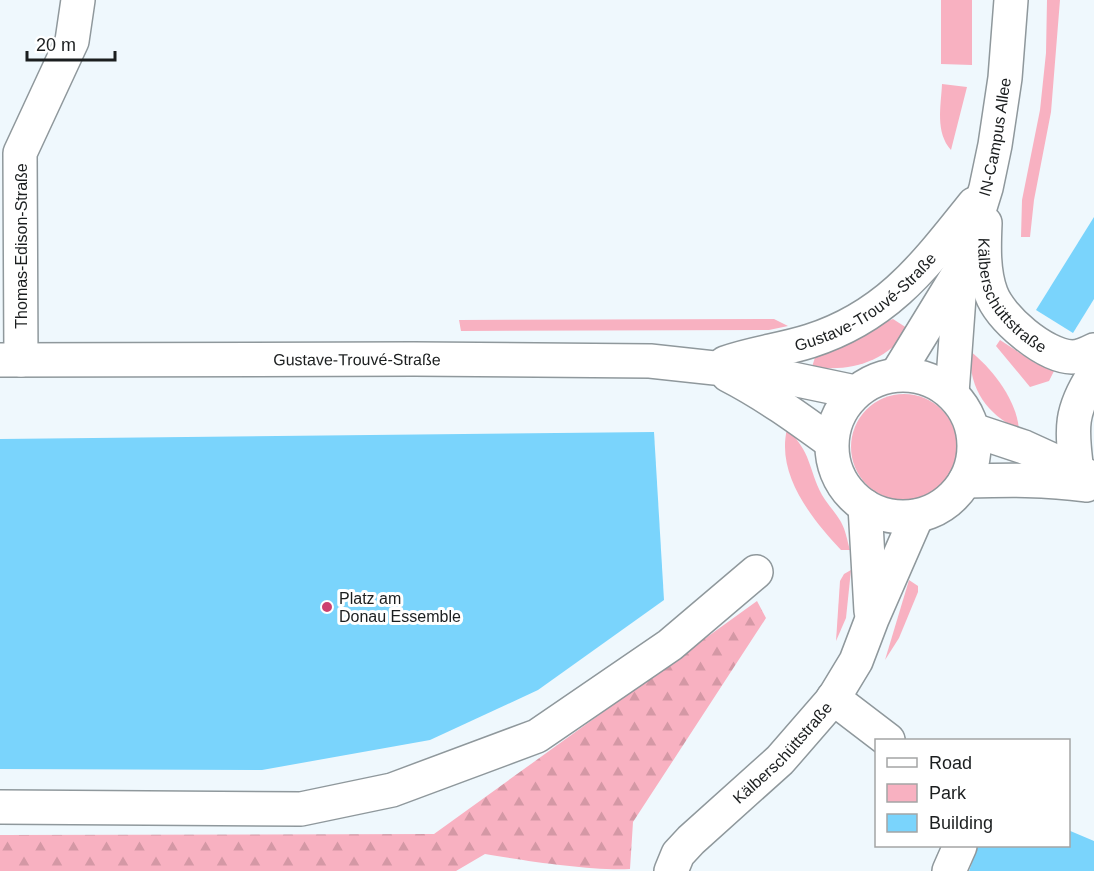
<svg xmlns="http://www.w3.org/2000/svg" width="1094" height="871" viewBox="0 0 1094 871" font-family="Helvetica,sans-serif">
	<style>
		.green { fill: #f8b1c1 }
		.forest { fill: url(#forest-firs) }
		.building { fill: #7ad4fc }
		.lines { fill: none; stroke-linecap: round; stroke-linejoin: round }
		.minor-casing { stroke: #8f989c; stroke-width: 36 }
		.minor { stroke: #fff; stroke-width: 33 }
		.poi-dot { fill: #cd406f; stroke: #fff; stroke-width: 2 }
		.labels { text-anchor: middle; stroke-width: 6; stroke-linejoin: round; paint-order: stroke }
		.street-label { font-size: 16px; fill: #1b1e1f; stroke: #fff }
		.poi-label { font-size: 16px; fill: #1b1e1f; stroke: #fff; text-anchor: start }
	</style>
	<defs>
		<pattern id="forest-firs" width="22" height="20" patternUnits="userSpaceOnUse" patternTransform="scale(1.5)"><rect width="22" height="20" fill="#f8b1c1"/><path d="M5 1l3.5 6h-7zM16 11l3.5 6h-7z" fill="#d498a5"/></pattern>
	</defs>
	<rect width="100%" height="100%" fill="#eff8fd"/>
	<!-- green -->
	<g class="green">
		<path d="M 941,0 L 972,0 L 972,65 L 941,64 Z"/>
		<path d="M 1047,0 L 1060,0 L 1051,112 L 1034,200 L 1030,237 L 1021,237 L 1022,200 L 1040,110 L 1046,53 Z"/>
		<path d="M 942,84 L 967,87 L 951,150 C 935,132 941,106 942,84 Z"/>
		<path d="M 774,319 L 788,326 L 769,330 L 461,331 L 459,320 Z"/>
		<path d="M 893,319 L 910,330 C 883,362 853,372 812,367 L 817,351 Z"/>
		<path d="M 1000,340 L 1035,363 L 1054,371 L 1049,381 L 1030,387 L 996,346 Z"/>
		<path d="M 970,351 C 993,369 1017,401 1019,430 C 986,413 969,389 970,351 Z"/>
		<circle cx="904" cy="447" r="53"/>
		<path d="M 787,429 C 812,453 808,468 822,495 C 828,505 836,513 841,522 C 846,531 847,540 850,550 L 841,550 C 812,519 776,475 787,429 Z"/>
		<path d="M 851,570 L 846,618 L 836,641 L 840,581 L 844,574 Z"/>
		<path d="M 909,580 L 918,586 L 918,592 L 899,638 L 885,660 Z"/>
	</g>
	<!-- forest -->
	<path class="forest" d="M 757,601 L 766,618 L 633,822 L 630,869 C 591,871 526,861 485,854 L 456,871 L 0,871 L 0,835 L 434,834 Z"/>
	<!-- building -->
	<g class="building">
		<path d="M 1094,217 L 1094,299 L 1073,333 L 1036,310 Z"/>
		<path d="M 654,432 L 664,600 L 538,690 L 430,740 L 262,770 L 0,769 L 0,439 Z"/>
		<path d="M 1068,830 L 1094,841 L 1094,871 L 969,871 L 978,846 L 1068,846 Z"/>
	</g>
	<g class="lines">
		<defs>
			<g id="minor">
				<path id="s1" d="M 985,223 C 984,246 983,271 991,293 C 1000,318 1044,356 1072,357 C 1080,357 1086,354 1094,350"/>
				<path id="s2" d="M 0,360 L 414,359 L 650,361 L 769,374 L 855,392"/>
				<path d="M 21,360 L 20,153 L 72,41 L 78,0"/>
				<path id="s3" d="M 725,363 C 753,353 782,350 810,341 C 888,316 925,265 974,204"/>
				<path d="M 897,374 L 957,276"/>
				<circle cx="903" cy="446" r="71"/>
				<path d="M 728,375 C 765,394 798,418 831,442"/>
				<path id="s4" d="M 952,393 L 961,269 L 986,188 L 995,145 L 1005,78 L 1011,0"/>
				<path d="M 973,430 L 1024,447 L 1094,479"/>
				<path d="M 1077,471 C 1071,428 1070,411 1094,374"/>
				<path d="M 965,481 C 1006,480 1045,479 1086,485"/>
				<path d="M 865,506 L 871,611"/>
				<path d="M 833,698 L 888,740"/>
				<path d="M 0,807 L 301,809 L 392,790 L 537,736 L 670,645 L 756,572"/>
				<path id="s5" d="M 671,871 L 678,854 L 691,840 L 780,760 L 833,699 L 856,661 L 872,619 L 917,516"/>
				<path d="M 949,871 L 960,846"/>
			</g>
		</defs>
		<!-- minor casing -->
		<use href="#minor" class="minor-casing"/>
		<!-- minor -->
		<use href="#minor" class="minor"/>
	</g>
	<!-- markers -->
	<circle class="poi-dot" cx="327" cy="607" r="6"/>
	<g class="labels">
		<!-- street labels -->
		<g class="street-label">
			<text dy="6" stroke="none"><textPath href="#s4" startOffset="261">IN-Campus Allee</textPath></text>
			<text transform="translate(21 246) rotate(-90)" y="6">Thomas-Edison-Straße</text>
			<text dy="6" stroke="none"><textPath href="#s1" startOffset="82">Kälberschüttstraße</textPath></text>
			<text dy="6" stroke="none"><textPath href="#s3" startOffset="156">Gustave-Trouvé-Straße</textPath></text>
			<text dy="6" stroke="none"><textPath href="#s2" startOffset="357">Gustave-Trouvé-Straße</textPath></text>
			<text dy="6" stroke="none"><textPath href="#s5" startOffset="164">Kälberschüttstraße</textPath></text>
		</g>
		<!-- poi labels -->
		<g class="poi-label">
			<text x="339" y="604">Platz am<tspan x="339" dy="18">Donau Essemble</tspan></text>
		</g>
	</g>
	<!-- legend -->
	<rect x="875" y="739" width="195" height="108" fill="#ffffff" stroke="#a4a5a5" stroke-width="1.5"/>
	<rect x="887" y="758" width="30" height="9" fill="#ffffff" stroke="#a4a5a5" stroke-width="1.5"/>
	<text x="929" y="769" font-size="18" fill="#1b1e1f">Road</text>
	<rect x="887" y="784" width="30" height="18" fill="#f8b1c1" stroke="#a4a5a5" stroke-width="1.5"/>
	<text x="929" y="799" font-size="18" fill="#1b1e1f">Park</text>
	<rect x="887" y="814" width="30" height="18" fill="#7ad4fc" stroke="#a4a5a5" stroke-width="1.5"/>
	<text x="929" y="829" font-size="18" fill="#1b1e1f">Building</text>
	<!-- scale -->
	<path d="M27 51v9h88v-9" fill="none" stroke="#1b1e1f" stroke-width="3"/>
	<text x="36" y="51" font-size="18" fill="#1b1e1f" stroke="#ffffff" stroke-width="4.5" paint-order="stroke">20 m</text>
</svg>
